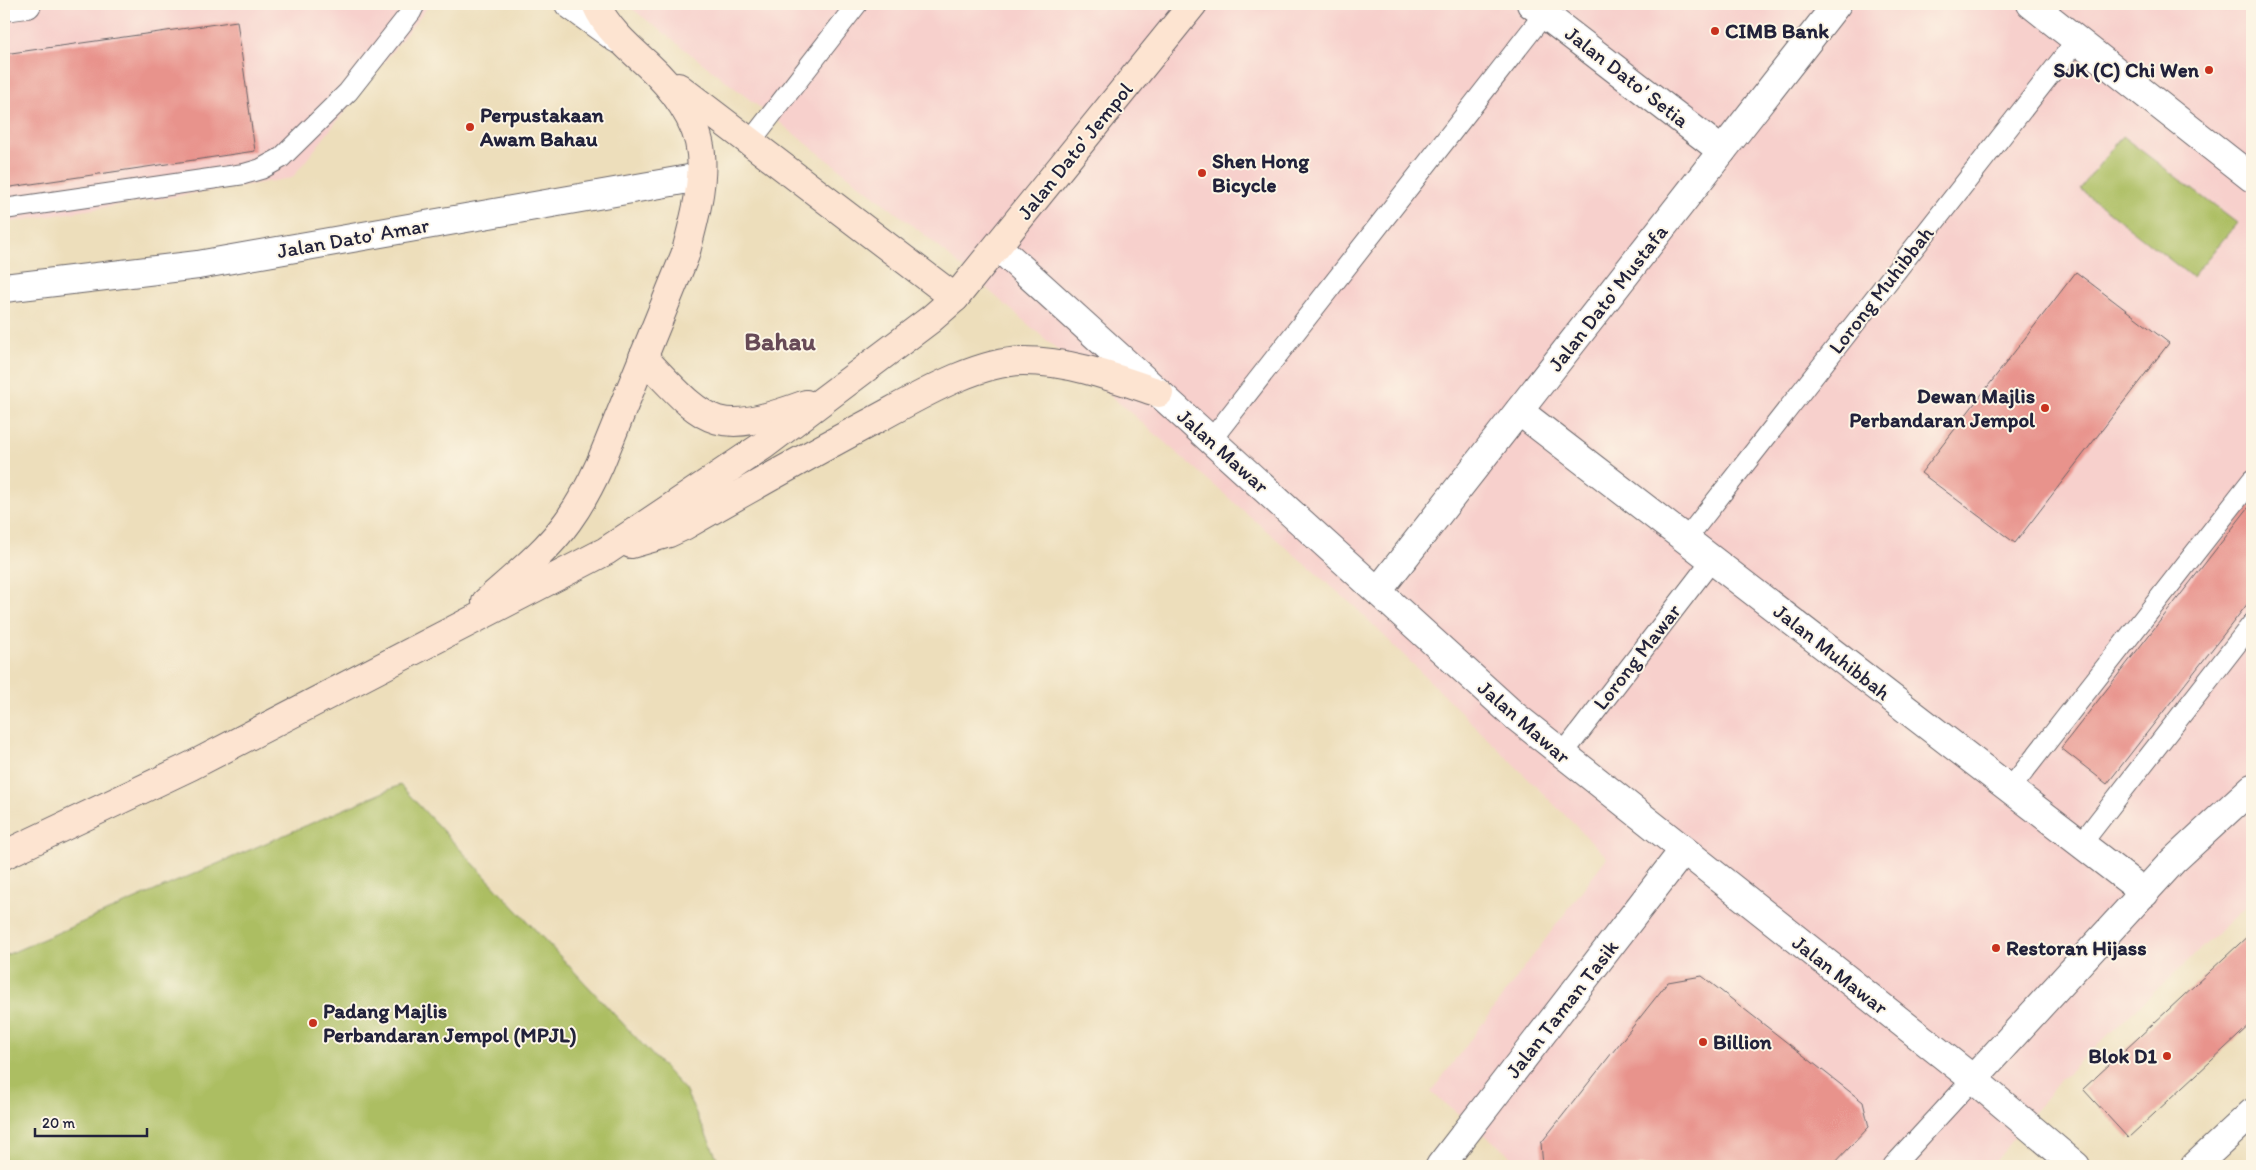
<svg xmlns="http://www.w3.org/2000/svg" width="2256" height="1170" viewBox="0 0 2256 1170" font-family="Itim,sans-serif">
	<style>
		.built { fill: #f7d0cc }
		.green { fill: #acbe62; stroke: #67704e }
		.building { fill: #e8938c }
		.lines { fill: none; stroke-linecap: round; stroke-linejoin: round }
		.lane-casing { stroke: #696468; stroke-width: 22 }
		.street-casing { stroke: #696468; stroke-width: 30 }
		.secondary-casing { stroke: #696468; stroke-width: 30 }
		.lane { stroke: #fff; stroke-width: 20 }
		.street { stroke: #fff; stroke-width: 28 }
		.secondary { stroke: #fde4d1; stroke-width: 28 }
		.poi-dot { fill: #c8321e; stroke: #fcf5e5; stroke-width: 2 }
		.labels { text-anchor: middle; stroke-width: 4; stroke-linejoin: round; paint-order: stroke }
		.poi-label { font-size: 21px; font-weight: bold; fill: #22223b; stroke: #fcf5e5; text-anchor: start }
		.street-label { font-size: 21px; fill: #22223b; stroke: #fcf5e5 }
		.district-label { font-size: 26px; font-weight: bold; fill: #674a57; stroke: #fcf5e5 }
	</style>
	<rect width="100%" height="100%" fill="#fcf5e5"/>
	<filter id="ink" filterUnits="userSpaceOnUse"><feTurbulence type="fractalNoise" baseFrequency=".02" numOctaves="2"/><feDisplacementMap in="SourceGraphic" scale="10" xChannelSelector="R" yChannelSelector="G"/><feConvolveMatrix kernelMatrix="1 2 1 2 8 2 1 2 1" color-interpolation-filters="sRGB"/></filter>
	<filter id="wash" filterUnits="userSpaceOnUse"><feTurbulence type="fractalNoise" baseFrequency=".0096" numOctaves="4" result="noise"/><feDisplacementMap in="SourceGraphic" scale="20" xChannelSelector="R" yChannelSelector="G"/><feGaussianBlur stdDeviation="1.12" result="paint"/><feColorMatrix in="noise" values="0 0 0 0 0 0 0 0 0 0 0 0 0 0 0 0 0 1.4 0 .05"/><feComposite in="paint" operator="in"/></filter>
	<g filter="url(#wash)">
		<rect width="100%" height="100%" fill="#eddebb"/>
		<!-- built -->
		<g class="built">
			<path d="M 4,4 L 430,4 L 292,178 L 4,223 Z"/>
			<path d="M 626,4 L 2252,4 L 2252,901 L 2061,1079 L 1991,1166 L 1524,1166 L 1431,1092 L 1607,857 L 1356,608 L 926,236 Z"/>
		</g>
		<!-- green -->
		<g class="green">
			<path d="M 2122,136 L 2237,223 L 2192,277 L 2080,189 Z"/>
			<path d="M 400,785 L 685,1090 L 721,1166 L 4,1166 L 4,956 Z"/>
		</g>
		<g id="blocks">
			<!-- building -->
			<g class="building">
				<path d="M 237,21 L 255,151 L 4,188 L 4,54 Z"/>
				<path d="M 2076,272 L 2169,343 L 2015,543 L 1921,473 Z"/>
				<path d="M 2252,503 L 2252,598 L 2107,784 L 2061,748 Z"/>
				<path d="M 2252,932 L 2252,1023 L 2128,1138 L 2083,1089 Z"/>
				<path d="M 1702,976 L 1863,1102 L 1869,1127 L 1832,1166 L 1543,1166 L 1541,1143 L 1668,982 Z"/>
			</g>
		</g>
	</g>
	<g filter="url(#ink)">
		<use href="#blocks" fill-opacity="0" stroke="#696468" stroke-width="1"/>
		<g class="lines">
			<defs>
				<g id="lane">
					<path d="M 750,142 L 857,4"/>
					<path d="M 4,209 L 244,174 L 261,169 L 281,158 L 348,92 L 411,12 L 415,4"/>
					<path d="M 1211,440 L 1552,4"/>
					<path d="M 1686,539 L 2077,40"/>
					<path d="M 1562,755 L 1712,560"/>
					<path d="M 2010,789 L 2252,480"/>
					<path d="M 2081,844 L 2252,624"/>
					<path d="M 1893,1166 L 1973,1079"/>
				</g>
				<g id="street">
					<path d="M 569,4 L 617,39"/>
					<path d="M 1531,4 L 1722,151"/>
					<path d="M 2031,4 L 2252,178"/>
					<path d="M 4,7 L 27,4"/>
					<path d="M 998,247 L 1515,716 L 1973,1079 L 2076,1166"/>
					<path d="M 4,288 L 198,265 L 700,177"/>
					<path d="M 1519,411 L 2145,893"/>
					<path d="M 1378,591 L 1837,4"/>
					<path d="M 1973,1079 L 2173,861 L 2252,788"/>
					<path d="M 1440,1166 L 1683,851"/>
					<path d="M 2195,1166 L 2252,1113"/>
				</g>
				<g id="secondary">
					<path d="M 678,87 L 955,298"/>
					<path d="M 643,357 C 708,425 713,438 806,404"/>
					<path d="M 631,544 L 669,533 L 684,526 C 747,490 809,455 873,421 C 916,398 974,362 1023,361 C 1071,361 1115,378 1159,393"/>
					<path d="M 486,602 C 514,577 546,552 568,521 C 581,503 591,484 600,464 L 685,255 C 693,225 704,186 701,154 C 698,120 672,87 647,64 C 628,47 606,28 596,4"/>
					<path d="M 4,855 L 191,766 L 606,551 L 764,445 L 931,319 L 955,298 L 1193,4"/>
				</g>
			</defs>
			<!-- lane casing -->
			<use href="#lane" class="lane-casing"/>
			<!-- street casing -->
			<use href="#street" class="street-casing"/>
			<!-- secondary casing -->
			<use href="#secondary" class="secondary-casing"/>
			<!-- lane -->
			<use href="#lane" class="lane"/>
			<!-- street -->
			<use href="#street" class="street"/>
			<!-- secondary -->
			<use href="#secondary" class="secondary"/>
		</g>
	</g>
	<!-- markers -->
	<g class="poi-dot">
		<circle cx="1715" cy="31" r="5"/>
		<circle cx="2209" cy="70" r="5"/>
		<circle cx="470" cy="127" r="5"/>
		<circle cx="1202" cy="173" r="5"/>
		<circle cx="2045" cy="408" r="5"/>
		<circle cx="1996" cy="948" r="5"/>
		<circle cx="313" cy="1023" r="5"/>
		<circle cx="1703" cy="1042" r="5"/>
		<circle cx="2167" cy="1056" r="5"/>
	</g>
	<g class="labels">
		<!-- poi labels -->
		<g class="poi-label">
			<text x="1725" y="38">CIMB Bank</text>
			<text x="2199" y="77" text-anchor="end">SJK (C) Chi Wen</text>
			<text x="480" y="122">Perpustakaan<tspan x="480" dy="24">Awam Bahau</tspan></text>
			<text x="1212" y="168">Shen Hong<tspan x="1212" dy="24">Bicycle</tspan></text>
			<text x="2035" y="403" text-anchor="end">Dewan Majlis<tspan x="2035" dy="24">Perbandaran Jempol</tspan></text>
			<text x="2006" y="955">Restoran Hijass</text>
			<text x="323" y="1018">Padang Majlis<tspan x="323" dy="24">Perbandaran Jempol (MPJL)</tspan></text>
			<text x="1713" y="1049">Billion</text>
			<text x="2157" y="1063" text-anchor="end">Blok D1</text>
		</g>
		<!-- street labels -->
		<g class="street-label">
			<text transform="translate(1627 77) rotate(38)" y="7">Jalan Dato' Setia</text>
			<text transform="translate(1075 151) rotate(-51)" y="7">Jalan Dato' Jempol</text>
			<text transform="translate(353 238) rotate(-10)" y="7">Jalan Dato' Amar</text>
			<text transform="translate(1881 290) rotate(-52)" y="7">Lorong Muhibbah</text>
			<text transform="translate(1608 298) rotate(-52)" y="7">Jalan Dato' Mustafa</text>
			<text transform="translate(1223 451) rotate(42)" y="7">Jalan Mawar</text>
			<text transform="translate(1832 652) rotate(38)" y="7">Jalan Muhibbah</text>
			<text transform="translate(1637 657) rotate(-52)" y="7">Lorong Mawar</text>
			<text transform="translate(1524 722) rotate(41)" y="7">Jalan Mawar</text>
			<text transform="translate(1840 975) rotate(38)" y="7">Jalan Mawar</text>
			<text transform="translate(1562 1009) rotate(-52)" y="7">Jalan Taman Tasik</text>
		</g>
		<!-- district labels -->
		<g class="district-label">
			<text x="780" y="350">Bahau</text>
		</g>
	</g>
	<!-- margin -->
	<rect width="2256" height="1170" fill="none" stroke="#fcf5e5" stroke-width="20"/>
	<!-- scale -->
	<path d="M35 1128v8h112v-8" fill="none" stroke="#22223b" stroke-width="2.5"/>
	<text x="42" y="1128" font-size="15" fill="#22223b" stroke="#fcf5e5" stroke-width="4" paint-order="stroke">20 m</text>
</svg>
